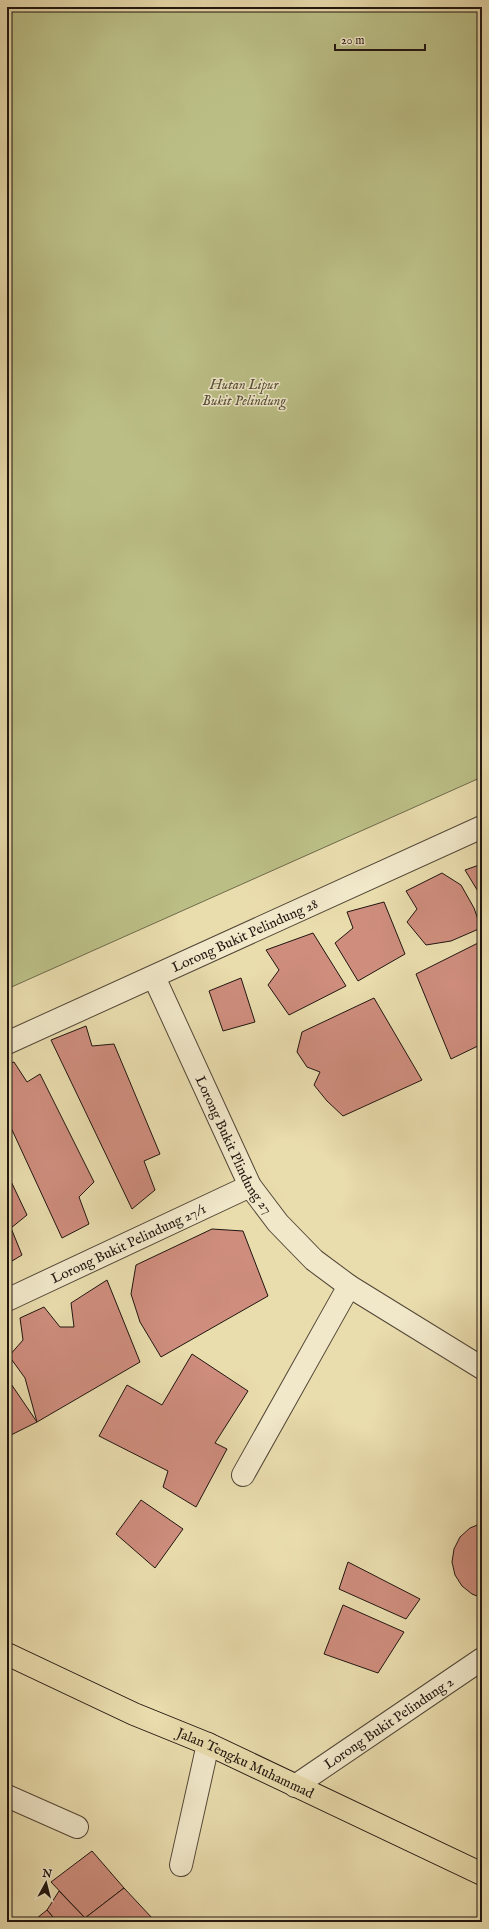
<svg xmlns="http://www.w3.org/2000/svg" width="489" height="1929" viewBox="0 0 489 1929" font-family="'IM FELL English',serif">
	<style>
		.green { fill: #bbbf86; stroke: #6e6a4b }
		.building { fill: #ce8d7d; stroke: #201510 }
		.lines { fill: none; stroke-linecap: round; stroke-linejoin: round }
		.minor-casing { stroke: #524737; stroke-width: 24 }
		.major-casing { stroke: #201510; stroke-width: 24 }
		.minor { stroke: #f1e8ca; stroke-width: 22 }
		.major { stroke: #e9dcad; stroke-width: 22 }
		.labels { text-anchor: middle; stroke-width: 3; stroke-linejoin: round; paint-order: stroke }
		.park-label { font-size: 14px; font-style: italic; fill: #565039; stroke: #f1e8ca }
		.street-label { font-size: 14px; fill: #201510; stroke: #f1e8ca }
	</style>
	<rect width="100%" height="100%" fill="#e9dcad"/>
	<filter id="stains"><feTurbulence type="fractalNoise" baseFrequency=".005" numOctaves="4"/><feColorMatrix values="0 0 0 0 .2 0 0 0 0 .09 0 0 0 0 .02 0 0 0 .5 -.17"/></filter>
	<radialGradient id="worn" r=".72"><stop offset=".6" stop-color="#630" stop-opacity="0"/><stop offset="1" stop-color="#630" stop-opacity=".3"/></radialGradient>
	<!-- green -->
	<path class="green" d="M 7,7 L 482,7 L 482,777 L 7,989 Z"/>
	<!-- building -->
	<g class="building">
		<path d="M 482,864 L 482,898 L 465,870 Z"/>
		<path d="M 442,873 L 461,885 L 474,908 L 481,928 L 451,941 L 426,945 L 407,922 L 417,909 L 406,891 Z"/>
		<path d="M 384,902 L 405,954 L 358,981 L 335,943 L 353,928 L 347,912 Z"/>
		<path d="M 313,933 L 346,986 L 289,1015 L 268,985 L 279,970 L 266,950 Z"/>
		<path d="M 482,941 L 482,1044 L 451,1059 L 416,974 Z"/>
		<path d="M 241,978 L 255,1022 L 223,1031 L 209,991 Z"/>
		<path d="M 374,998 L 422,1080 L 343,1116 L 327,1101 L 314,1085 L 320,1072 L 307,1067 L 297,1052 L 302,1032 Z"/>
		<path d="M 86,1026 L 92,1046 L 114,1044 L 160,1154 L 144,1161 L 155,1190 L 132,1209 L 51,1040 Z"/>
		<path d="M 14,1062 L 27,1082 L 40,1074 L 94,1182 L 79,1197 L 89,1224 L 62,1238 L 7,1119 L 7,1064 Z"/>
		<path d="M 7,1173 L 27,1215 L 11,1228 L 22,1255 L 7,1264 Z"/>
		<path d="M 212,1229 L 243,1231 L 268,1296 L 161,1357 L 140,1322 L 131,1294 L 136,1265 Z"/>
		<path d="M 107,1280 L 140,1362 L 37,1422 L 25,1378 L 9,1356 L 23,1340 L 20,1318 L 44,1307 L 60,1327 L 74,1327 L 71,1303 Z"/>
		<path d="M 192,1354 L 248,1391 L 215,1443 L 227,1449 L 196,1507 L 163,1487 L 168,1471 L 99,1436 L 127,1385 L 162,1405 Z"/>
		<path d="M 7,1378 L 37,1422 L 7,1437 Z"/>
		<path d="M 141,1500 L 183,1529 L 155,1568 L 116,1534 Z"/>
		<path d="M 482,1523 L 482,1598 L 472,1594 L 462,1586 L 455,1575 L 452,1562 L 454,1549 L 460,1537 L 470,1528 Z"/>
		<path d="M 348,1562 L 420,1599 L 406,1619 L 339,1589 Z"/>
		<path d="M 343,1605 L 404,1632 L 378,1673 L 324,1654 Z"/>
		<path d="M 92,1851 L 124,1888 L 85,1918 L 51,1882 Z"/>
		<path d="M 124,1888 L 153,1919 L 149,1922 L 89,1922 L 85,1918 Z"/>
		<path d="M 59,1891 L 85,1918 L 83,1922 L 57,1922 L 47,1910 Z"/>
		<path d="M 47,1910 L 57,1922 L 32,1922 Z"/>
	</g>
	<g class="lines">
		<defs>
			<g id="minor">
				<path id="s1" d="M 154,977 L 250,1186 L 278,1223 L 314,1260 L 349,1286 L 482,1368"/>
				<path id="s2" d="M 7,1043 L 482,827"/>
				<path id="s3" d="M 7,1300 L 250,1186"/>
				<path d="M 243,1475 L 349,1286"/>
				<path id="s4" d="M 295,1786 L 482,1659"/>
				<path d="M 7,1796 L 77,1827"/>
				<path d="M 181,1865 L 208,1744"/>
			</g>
			<g id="major">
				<path id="s5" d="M 7,1654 L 134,1714 L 208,1744 L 482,1874"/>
			</g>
		</defs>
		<!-- minor casing -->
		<use href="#minor" class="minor-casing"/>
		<!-- major casing -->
		<use href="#major" class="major-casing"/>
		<!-- minor -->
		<use href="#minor" class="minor"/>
		<!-- major -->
		<use href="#major" class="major"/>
	</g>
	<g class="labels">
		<!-- park labels -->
		<g class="park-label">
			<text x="244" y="389">Hutan Lipur<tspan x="244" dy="16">Bukit Pelindung</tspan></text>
		</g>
		<!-- street labels -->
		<g class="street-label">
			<text dy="5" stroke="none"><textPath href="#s2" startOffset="261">Lorong Bukit Pelindung 28</textPath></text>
			<text dy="5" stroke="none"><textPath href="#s1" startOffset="186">Lorong Bukit Plindung 27</textPath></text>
			<text dy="5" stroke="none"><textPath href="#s3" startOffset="134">Lorong Bukit Pelindung 27/1</textPath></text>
			<text dy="5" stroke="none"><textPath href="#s4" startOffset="113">Lorong Bukit Pelindung 2</textPath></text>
			<text dy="5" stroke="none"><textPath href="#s5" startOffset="262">Jalan Tengku Muhammad</textPath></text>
		</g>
	</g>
	<!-- margin -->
	<rect width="489" height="1929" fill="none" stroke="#e9dcad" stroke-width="24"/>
	<rect x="8" y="8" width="473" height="1913" fill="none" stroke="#201510" stroke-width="2"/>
	<rect x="12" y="12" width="465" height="1905" fill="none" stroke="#201510"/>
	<!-- north arrow -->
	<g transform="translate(46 1883) rotate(7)" stroke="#f1e8ca" stroke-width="3" paint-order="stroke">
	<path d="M0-3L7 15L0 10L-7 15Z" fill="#201510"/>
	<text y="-6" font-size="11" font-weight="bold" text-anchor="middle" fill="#201510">N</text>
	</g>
	<!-- scale -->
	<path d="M335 44v6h90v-6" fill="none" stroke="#201510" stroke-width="2"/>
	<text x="341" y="44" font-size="12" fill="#201510" stroke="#f1e8ca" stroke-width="3" paint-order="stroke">20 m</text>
	<rect width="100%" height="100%" filter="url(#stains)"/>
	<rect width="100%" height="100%" fill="url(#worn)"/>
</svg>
